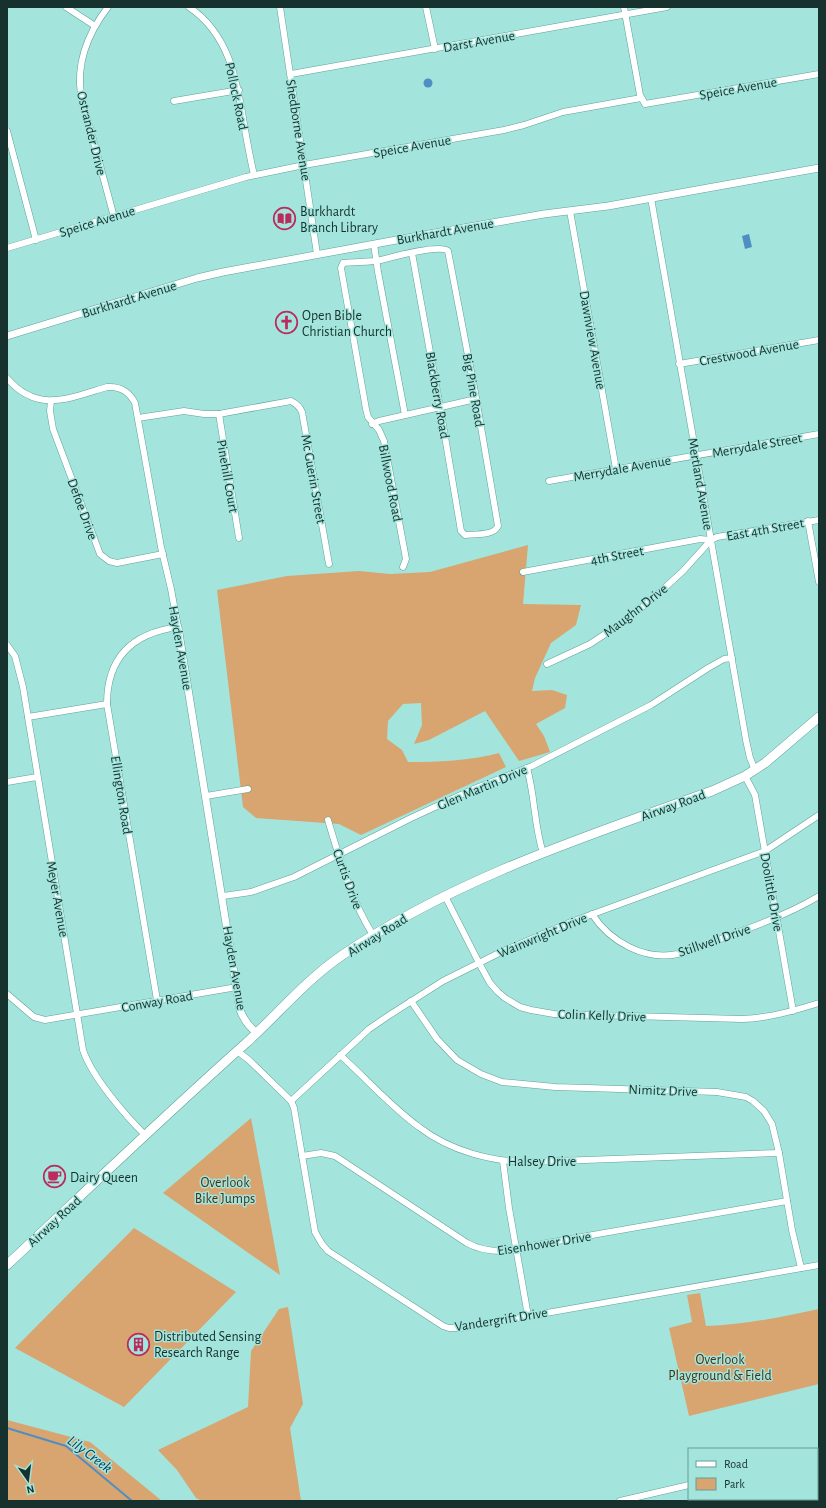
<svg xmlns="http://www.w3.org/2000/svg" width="826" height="1508" viewBox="0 0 826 1508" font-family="'Alegreya Sans',sans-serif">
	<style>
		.green { fill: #d8a46f }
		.water { fill: #4f8ec3 }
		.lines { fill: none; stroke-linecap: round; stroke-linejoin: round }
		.stream { stroke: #4f8ec3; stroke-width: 2 }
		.minor-casing { stroke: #60a199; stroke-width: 7 }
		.tertiary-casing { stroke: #60a199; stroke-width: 8 }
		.primary-casing { stroke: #60a199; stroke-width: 10 }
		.minor { stroke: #fff; stroke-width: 6 }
		.tertiary { stroke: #fff; stroke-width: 7 }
		.primary { stroke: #fff; stroke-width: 9 }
		.labels { text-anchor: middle; stroke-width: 3; stroke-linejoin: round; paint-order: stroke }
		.street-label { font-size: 14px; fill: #16312e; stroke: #a3e5dc }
		.poi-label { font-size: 14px; fill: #16312e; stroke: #a3e5dc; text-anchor: start }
		.park-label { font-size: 14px; fill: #483015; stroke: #a3e5dc }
		.water-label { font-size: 15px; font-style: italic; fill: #04375b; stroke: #a3e5dc }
	</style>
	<rect width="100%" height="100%" fill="#a3e5dc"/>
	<!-- green -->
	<g class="green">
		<path d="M 528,545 L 523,604 L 581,605 L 576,625 L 551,643 L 535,678 L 532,691 L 552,690 L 567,695 L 565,708 L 536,724 L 544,736 L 550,752 L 519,761 L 485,711 L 429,740 L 414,744 L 422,725 L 421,703 L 403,704 L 388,721 L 387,739 L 402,750 L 408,762 C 439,762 469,761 499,753 L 506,767 L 361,835 L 339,824 L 256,818 L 243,807 L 217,590 L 287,576 L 359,571 L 390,574 L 430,572 Z"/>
		<path d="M 251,1118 L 280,1275 L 163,1193 Z"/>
		<path d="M 134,1228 L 236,1292 L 124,1407 L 15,1348 Z"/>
		<path d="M 700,1293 L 706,1326 C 744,1325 781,1317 819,1309 L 819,1384 L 689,1416 L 669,1328 L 692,1322 L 687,1295 Z"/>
		<path d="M 288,1307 L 303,1404 L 290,1428 L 301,1501 L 202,1501 L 196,1498 L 177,1470 L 158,1450 L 248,1407 L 251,1351 L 279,1309 Z"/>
		<path d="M 7,1420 L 90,1442 L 162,1501 L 7,1501 Z"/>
	</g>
	<!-- water -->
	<g class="water">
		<circle cx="428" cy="83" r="4.5"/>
		<path d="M 749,234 L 752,247 L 745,249 L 742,236 Z"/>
	</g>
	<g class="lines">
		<!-- stream -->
		<path class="stream" d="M 7,1428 L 66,1446 L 132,1501"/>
		<defs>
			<g id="minor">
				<path d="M 66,7 L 95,26"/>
				<path d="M 108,7 C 88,33 76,62 81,95 L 114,217"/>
				<path d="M 189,7 C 229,34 237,80 244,124 C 247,141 250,158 254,175"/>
				<path d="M 280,7 L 317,254"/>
				<path d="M 426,7 L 435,49"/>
				<path d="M 624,7 L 640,95 L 645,104 L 819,74"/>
				<path d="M 291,74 L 667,7"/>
				<path d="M 174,101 L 239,90"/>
				<path d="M 7,131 L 36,240"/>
				<path d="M 651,198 L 746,740 L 750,758 L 755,770"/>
				<path d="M 570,211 L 616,469"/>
				<path d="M 374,244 L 378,272 L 405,415"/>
				<path d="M 7,248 L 246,177 L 304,165 L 504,130 L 524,125 L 563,112 L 641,98"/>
				<path d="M 679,364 L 819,340"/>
				<path d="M 7,378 C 37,414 70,398 107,387 C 120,386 129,391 135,403 L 161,547 L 171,589 L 178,627 C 133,633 107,657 107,704 L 157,1000"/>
				<path d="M 51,401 L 50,411 L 53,429 L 100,554 L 109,561 L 117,563 L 163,554"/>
				<path d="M 219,414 L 239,538"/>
				<path d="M 138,418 L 184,411 L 204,414 L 219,414 L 291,401 C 297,404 300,407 302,412 L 329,564"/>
				<path d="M 372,424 L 379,421 L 476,399"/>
				<path d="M 549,481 L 819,434"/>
				<path d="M 808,521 L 819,582"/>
				<path d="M 403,567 L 406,559 L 384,441 L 379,430 L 368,417 L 366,409 L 341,268 L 343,263 C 355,261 369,263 381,260 C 392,257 440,244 448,251 L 475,392 L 498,526 C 494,536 474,534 465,535 L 461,531 L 440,407 L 412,253"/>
				<path d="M 523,572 L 700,539 L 711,540"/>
				<path d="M 7,645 L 15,656 L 23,687 L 83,1050 C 92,1077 125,1115 145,1135"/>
				<path d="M 547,664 L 590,644 L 628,619 L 659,593 L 683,571 L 711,540 L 717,537 L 819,520"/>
				<path d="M 28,717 L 107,704"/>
				<path d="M 527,768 C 535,796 534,825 543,853"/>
				<path d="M 745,776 L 755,795 L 793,1011"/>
				<path d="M 7,782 L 37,777"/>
				<path d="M 206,796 L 248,789"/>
				<path d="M 328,820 C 340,860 351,900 373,935"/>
				<path d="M 223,896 L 251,892 L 294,877 L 411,818 L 476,788 L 532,766 L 651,705 L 708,668 L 724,659 L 732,658"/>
				<path d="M 445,896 L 479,963 L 490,983 L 498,992 L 505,998 L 520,1007 L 531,1010 L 554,1014 L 742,1019 C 769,1018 793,1011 819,1003"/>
				<path d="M 592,914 C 610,942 645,961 678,954 C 698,949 717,940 736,933 C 764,923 793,912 819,896"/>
				<path d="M 7,994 L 34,1017 L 45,1020 L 237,987"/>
				<path d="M 411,1001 L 437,1039 L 457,1060 L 481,1074 L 502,1082 L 555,1087 L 717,1092 L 746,1097 L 753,1101 L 764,1111 L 772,1124 L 779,1153 L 792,1230 L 801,1268"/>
				<path d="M 237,1051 L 249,1060 L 291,1101 L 294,1108 L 315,1232 L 322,1244 L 328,1251 L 443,1326 L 449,1328 L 461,1328 L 819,1265"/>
				<path d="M 340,1055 C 367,1079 390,1106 419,1127 C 450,1151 492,1162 530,1162 L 779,1153"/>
				<path d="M 291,1101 L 369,1029 L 388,1016 L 443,981 L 501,952 L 571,922 L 765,851 L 819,815"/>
				<path d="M 302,1156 L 321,1153 L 335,1156 L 467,1243 C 478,1249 488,1251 501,1251 L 787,1201"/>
				<path d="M 503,1161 L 509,1208 L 528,1316"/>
				<path d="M 817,1454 L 819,1454"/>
				<path d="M 620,1501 L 689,1485"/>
			</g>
			<g id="tertiary">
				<path d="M 7,336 L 197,278 L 223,272 L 429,234 L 544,214 L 608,206 L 819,168"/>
				<path d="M 178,627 L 240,1010 C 244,1020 248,1026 256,1032"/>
			</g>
			<path id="primary" d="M 7,1265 C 86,1191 164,1116 245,1044 C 277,1015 305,981 341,956 C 454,879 584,837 712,791 L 745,776 L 765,763 L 819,717"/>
		</defs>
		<!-- minor casing -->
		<use href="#minor" class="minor-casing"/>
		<!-- tertiary casing -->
		<use href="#tertiary" class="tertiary-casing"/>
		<!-- primary casing -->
		<use href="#primary" class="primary-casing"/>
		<!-- minor -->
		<use href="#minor" class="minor"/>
		<!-- tertiary -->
		<use href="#tertiary" class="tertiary"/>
		<!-- primary -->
		<use href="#primary" class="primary"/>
	</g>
	<!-- icons -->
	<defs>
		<symbol id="library-ring" viewBox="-11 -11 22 22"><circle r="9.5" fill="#a3e5dc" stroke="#ba2c5c" stroke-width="1.5"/><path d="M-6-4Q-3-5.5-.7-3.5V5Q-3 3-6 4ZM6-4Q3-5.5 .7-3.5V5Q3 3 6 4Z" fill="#ba2c5c"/></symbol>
		<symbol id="church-ring" viewBox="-11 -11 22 22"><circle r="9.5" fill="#a3e5dc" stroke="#ba2c5c" stroke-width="1.5"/><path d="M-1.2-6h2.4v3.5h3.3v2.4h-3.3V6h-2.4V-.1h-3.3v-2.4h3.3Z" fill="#ba2c5c"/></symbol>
		<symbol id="cafe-ring" viewBox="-11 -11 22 22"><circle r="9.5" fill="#a3e5dc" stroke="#ba2c5c" stroke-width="1.5"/><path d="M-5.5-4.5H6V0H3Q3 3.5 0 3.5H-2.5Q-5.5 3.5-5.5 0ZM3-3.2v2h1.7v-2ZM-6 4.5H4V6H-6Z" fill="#ba2c5c"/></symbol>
		<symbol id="building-ring" viewBox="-11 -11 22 22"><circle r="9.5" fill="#a3e5dc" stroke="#ba2c5c" stroke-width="1.5"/><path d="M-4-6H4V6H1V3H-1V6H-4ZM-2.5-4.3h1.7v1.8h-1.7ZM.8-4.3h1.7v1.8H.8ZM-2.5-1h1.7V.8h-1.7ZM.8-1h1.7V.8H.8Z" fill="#ba2c5c"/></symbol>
	</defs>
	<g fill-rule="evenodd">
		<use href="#library-ring" x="272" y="206" width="25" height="25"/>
		<use href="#church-ring" x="274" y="310" width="25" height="25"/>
		<use href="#cafe-ring" x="42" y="1164" width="25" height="25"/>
		<use href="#building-ring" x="126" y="1332" width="25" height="25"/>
	</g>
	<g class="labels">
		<!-- street labels -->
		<g class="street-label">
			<text transform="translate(479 41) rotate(-10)" y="5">Darst Avenue</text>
			<text transform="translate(738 88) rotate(-10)" y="5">Speice Avenue</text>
			<text transform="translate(237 96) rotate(78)" y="5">Pollock Road</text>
			<text transform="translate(299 130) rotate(81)" y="5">Shedborne Avenue</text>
			<text transform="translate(92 133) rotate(76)" y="5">Ostrander Drive</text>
			<text transform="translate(412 146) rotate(-10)" y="5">Speice Avenue</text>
			<text transform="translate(97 221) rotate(-17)" y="5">Speice Avenue</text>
			<text transform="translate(445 231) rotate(-10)" y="5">Burkhardt Avenue</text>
			<text transform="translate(129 299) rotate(-17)" y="5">Burkhardt Avenue</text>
			<text transform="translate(593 340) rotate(80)" y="5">Dawnview Avenue</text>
			<text transform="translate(749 352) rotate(-10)" y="5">Crestwood Avenue</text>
			<text transform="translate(474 390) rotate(80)" y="5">Big Pine Road</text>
			<text transform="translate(438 395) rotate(80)" y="5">Blackberry Road</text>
			<text transform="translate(757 445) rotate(-10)" y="5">Merrydale Street</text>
			<text transform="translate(622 468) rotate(-10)" y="5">Merrydale Avenue</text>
			<text transform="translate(228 476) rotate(80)" y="5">Pinehill Court</text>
			<text transform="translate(314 479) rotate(80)" y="5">Mc Guerin Street</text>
			<text transform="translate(391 483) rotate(79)" y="5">Billwood Road</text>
			<text transform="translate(701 484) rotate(80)" y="5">Mertland Avenue</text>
			<text transform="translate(83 509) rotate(70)" y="5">Defoe Drive</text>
			<text transform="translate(765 529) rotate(-10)" y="5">East 4th Street</text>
			<text transform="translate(617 555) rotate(-11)" y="5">4th Street</text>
			<text transform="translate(635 610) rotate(-38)" y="5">Maughn Drive</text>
			<text transform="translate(181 648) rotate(80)" y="5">Hayden Avenue</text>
			<text transform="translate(482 787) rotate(-23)" y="5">Glen Martin Drive</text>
			<text transform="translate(122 795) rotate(81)" y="5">Ellington Road</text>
			<text transform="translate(673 805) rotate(-20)" y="5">Airway Road</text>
			<text transform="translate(348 879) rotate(70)" y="5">Curtis Drive</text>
			<text transform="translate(772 892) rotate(80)" y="5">Doolittle Drive</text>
			<text transform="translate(58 899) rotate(80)" y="5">Meyer Avenue</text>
			<text transform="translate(377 935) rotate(-32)" y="5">Airway Road</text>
			<text transform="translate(542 935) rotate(-23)" y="5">Wainwright Drive</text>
			<text transform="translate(714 940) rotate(-19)" y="5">Stillwell Drive</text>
			<text transform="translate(235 968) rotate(80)" y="5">Hayden Avenue</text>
			<text transform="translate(157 1001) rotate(-10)" y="5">Conway Road</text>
			<text transform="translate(602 1015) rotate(2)" y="5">Colin Kelly Drive</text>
			<text transform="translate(663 1090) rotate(2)" y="5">Nimitz Drive</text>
			<text x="542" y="1166">Halsey Drive</text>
			<text transform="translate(54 1221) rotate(-43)" y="5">Airway Road</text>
			<text transform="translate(544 1243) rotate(-9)" y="5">Eisenhower Drive</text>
			<text transform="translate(501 1319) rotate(-9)" y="5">Vandergrift Drive</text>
		</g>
		<!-- poi labels -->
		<g class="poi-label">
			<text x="300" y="216">Burkhardt<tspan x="300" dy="16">Branch Library</tspan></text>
			<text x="302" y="320">Open Bible<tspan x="302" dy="16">Christian Church</tspan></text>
			<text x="70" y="1182">Dairy Queen</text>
			<text x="154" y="1341">Distributed Sensing<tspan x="154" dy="16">Research Range</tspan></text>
		</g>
		<!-- park labels -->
		<g class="park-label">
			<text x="225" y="1187">Overlook<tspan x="225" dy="16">Bike Jumps</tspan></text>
			<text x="720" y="1364">Overlook<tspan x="720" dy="16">Playground &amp; Field</tspan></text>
		</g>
		<!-- water labels -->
		<g class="water-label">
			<text transform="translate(90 1454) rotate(37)" y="5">Lily Creek</text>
		</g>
	</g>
	<!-- border -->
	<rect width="826" height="1508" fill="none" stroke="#16312e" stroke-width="16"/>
	<!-- legend -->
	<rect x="688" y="1448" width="130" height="52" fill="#a3e5dc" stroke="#6b9d96"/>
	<rect x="696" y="1461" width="20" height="6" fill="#ffffff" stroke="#6b9d96"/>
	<text x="724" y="1468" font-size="12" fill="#16312e">Road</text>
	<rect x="696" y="1478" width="20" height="12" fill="#d8a46f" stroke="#6b9d96"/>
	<text x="724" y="1488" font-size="12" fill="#16312e">Park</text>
	<!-- north arrow -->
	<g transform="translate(28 1480) rotate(166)" stroke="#a3e5dc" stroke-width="3" paint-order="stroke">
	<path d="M0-3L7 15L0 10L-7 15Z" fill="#16312e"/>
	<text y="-6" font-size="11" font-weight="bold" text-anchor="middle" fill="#16312e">N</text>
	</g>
</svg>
